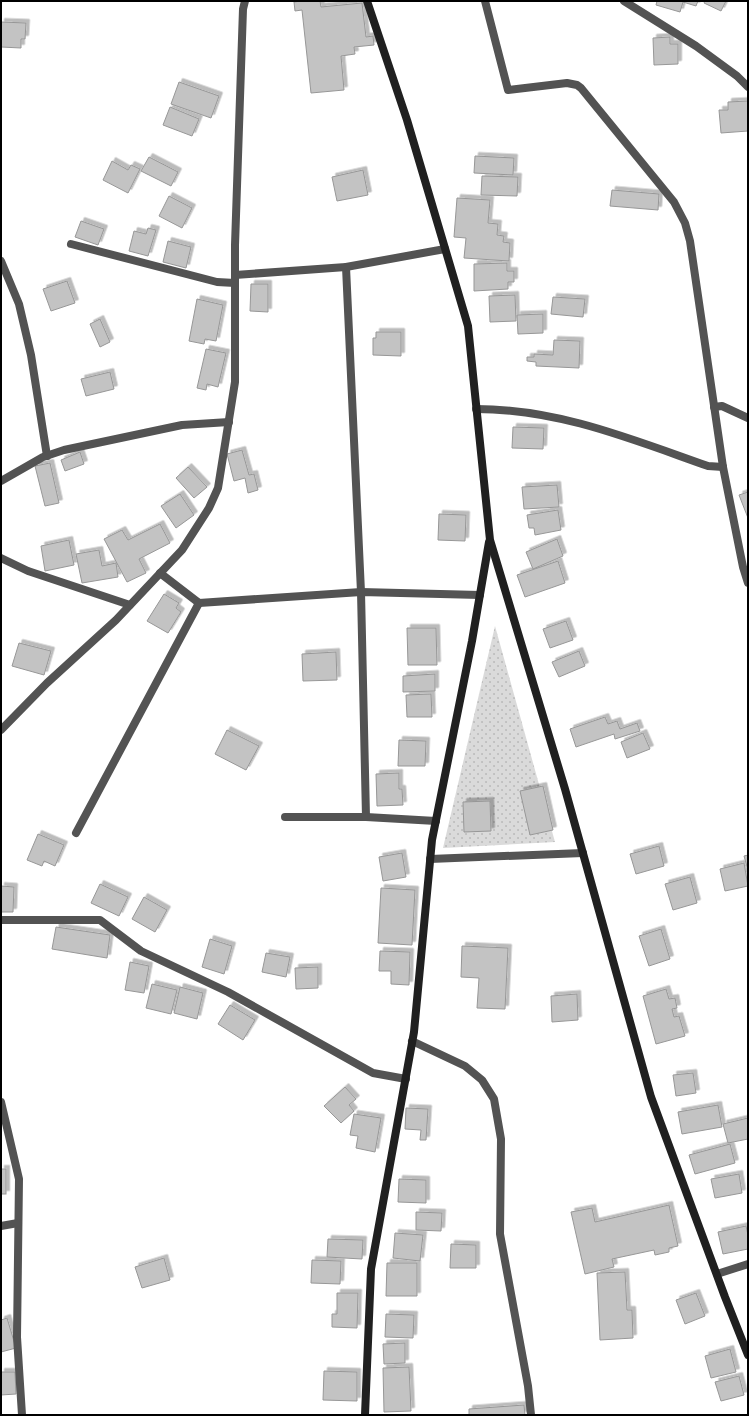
<svg xmlns="http://www.w3.org/2000/svg" width="749" height="1416" viewBox="0 0 749 1416" font-family="'Varela Round',sans-serif">
	<style>
		.park { fill: url(#park-dots) }
		.building { fill: #c3c3c3; stroke: #979797; filter: url(#shadow) }
		.lines { fill: none; stroke-linecap: round; stroke-linejoin: round }
		.street { stroke: #535353; stroke-width: 8 }
		.secondary { stroke: #202020; stroke-width: 8 }
	</style>
	<defs>
		<pattern id="park-dots" width="8" height="8" patternUnits="userSpaceOnUse"><rect width="8" height="8" fill="#dadada"/><path d="M2 2h.1M6 6h.1" fill="none" stroke="#b9b9b9" stroke-width="1.8" stroke-linecap="round"/></pattern>
		<filter id="shadow"><feDropShadow dx="3.5" dy="-3.5" stdDeviation="0" flood-color="#0004"/></filter>
	</defs>
	<rect width="100%" height="100%" fill="#fff"/>
	<!-- park -->
	<path class="park" d="M 495,626 L 555,842 L 443,848 Z"/>
	<!-- building -->
	<g class="building">
		<path d="M 301,1 L 320,1 L 321,7 L 362,3 L 366,37 L 373,36 L 374,45 L 354,47 L 355,54 L 341,56 L 344,90 L 311,93 L 302,10 L 295,11 L 294,2 Z"/>
		<path d="M 657,1 L 698,1 L 696,6 L 683,2 L 680,12 L 656,5 Z"/>
		<path d="M 705,1 L 726,1 L 721,11 L 704,3 Z"/>
		<path d="M 1,22 L 26,23 L 25,39 L 21,39 L 21,48 L 1,47 Z"/>
		<path d="M 670,37 L 670,44 L 678,44 L 678,64 L 654,65 L 653,38 Z"/>
		<path d="M 179,82 L 219,96 L 211,118 L 171,104 Z"/>
		<path d="M 748,101 L 748,131 L 721,133 L 719,110 L 728,110 L 728,102 Z"/>
		<path d="M 170,107 L 199,119 L 192,136 L 163,125 Z"/>
		<path d="M 475,156 L 514,158 L 513,175 L 474,173 Z"/>
		<path d="M 149,157 L 178,172 L 171,186 L 141,171 Z"/>
		<path d="M 112,161 L 128,170 L 131,165 L 140,169 L 128,193 L 103,180 Z"/>
		<path d="M 363,170 L 368,195 L 337,201 L 332,177 Z"/>
		<path d="M 482,176 L 518,177 L 517,196 L 481,195 Z"/>
		<path d="M 612,190 L 659,194 L 658,210 L 610,206 Z"/>
		<path d="M 169,196 L 192,208 L 182,228 L 159,216 Z"/>
		<path d="M 457,198 L 490,200 L 488,223 L 498,224 L 497,235 L 504,236 L 503,242 L 510,243 L 509,261 L 464,258 L 466,238 L 454,237 Z"/>
		<path d="M 81,221 L 104,229 L 98,245 L 75,237 Z"/>
		<path d="M 148,228 L 156,230 L 148,256 L 129,251 L 134,231 L 146,234 Z"/>
		<path d="M 168,241 L 191,247 L 186,268 L 163,262 Z"/>
		<path d="M 507,263 L 507,271 L 514,271 L 514,282 L 508,282 L 508,289 L 474,291 L 474,264 Z"/>
		<path d="M 67,281 L 75,303 L 51,311 L 43,289 Z"/>
		<path d="M 251,284 L 268,284 L 268,312 L 250,311 Z"/>
		<path d="M 515,295 L 516,321 L 490,322 L 489,296 Z"/>
		<path d="M 553,297 L 585,299 L 583,317 L 551,314 Z"/>
		<path d="M 197,299 L 223,305 L 216,341 L 205,339 L 204,344 L 189,341 Z"/>
		<path d="M 543,314 L 543,333 L 518,334 L 517,315 Z"/>
		<path d="M 100,319 L 110,342 L 100,347 L 90,324 Z"/>
		<path d="M 376,332 L 401,332 L 401,356 L 373,355 L 373,338 L 376,338 Z"/>
		<path d="M 554,340 L 580,341 L 579,368 L 536,366 L 536,362 L 527,361 L 527,357 L 534,357 L 534,354 L 553,355 Z"/>
		<path d="M 206,349 L 226,353 L 218,387 L 207,384 L 206,390 L 197,388 Z"/>
		<path d="M 110,372 L 114,389 L 86,396 L 81,379 Z"/>
		<path d="M 513,427 L 544,428 L 543,449 L 512,448 Z"/>
		<path d="M 242,450 L 249,475 L 254,474 L 258,490 L 248,493 L 245,478 L 234,481 L 227,454 Z"/>
		<path d="M 80,452 L 84,464 L 65,471 L 61,460 Z"/>
		<path d="M 50,463 L 59,503 L 45,506 L 35,466 Z"/>
		<path d="M 188,467 L 207,487 L 194,498 L 176,478 Z"/>
		<path d="M 557,485 L 559,507 L 524,509 L 522,487 Z"/>
		<path d="M 748,492 L 748,518 L 739,495 Z"/>
		<path d="M 180,494 L 194,515 L 176,528 L 161,506 Z"/>
		<path d="M 558,510 L 561,530 L 535,535 L 534,528 L 529,528 L 527,515 Z"/>
		<path d="M 439,514 L 466,515 L 465,541 L 438,540 Z"/>
		<path d="M 160,524 L 170,543 L 139,559 L 146,573 L 127,582 L 104,539 L 122,530 L 128,540 Z"/>
		<path d="M 557,539 L 563,556 L 533,569 L 526,552 Z"/>
		<path d="M 69,540 L 74,565 L 45,571 L 41,546 Z"/>
		<path d="M 99,550 L 102,566 L 116,563 L 118,577 L 82,583 L 76,554 Z"/>
		<path d="M 558,561 L 565,583 L 525,597 L 517,575 Z"/>
		<path d="M 164,594 L 179,603 L 176,608 L 181,612 L 168,633 L 147,621 Z"/>
		<path d="M 566,621 L 573,640 L 550,648 L 543,629 Z"/>
		<path d="M 407,628 L 436,628 L 437,665 L 408,665 Z"/>
		<path d="M 19,643 L 51,651 L 44,675 L 12,666 Z"/>
		<path d="M 579,651 L 585,666 L 559,677 L 552,662 Z"/>
		<path d="M 336,652 L 337,680 L 303,681 L 302,654 Z"/>
		<path d="M 435,674 L 435,691 L 403,692 L 403,676 Z"/>
		<path d="M 431,694 L 432,717 L 407,717 L 406,695 Z"/>
		<path d="M 605,717 L 608,724 L 617,721 L 620,729 L 637,723 L 640,731 L 615,739 L 614,734 L 576,747 L 570,729 Z"/>
		<path d="M 227,730 L 259,746 L 246,770 L 215,754 Z"/>
		<path d="M 643,733 L 650,749 L 627,758 L 621,742 Z"/>
		<path d="M 399,740 L 426,741 L 425,766 L 398,766 Z"/>
		<path d="M 399,773 L 399,789 L 402,789 L 403,805 L 377,806 L 376,774 Z"/>
		<path d="M 543,786 L 553,830 L 530,835 L 520,791 Z"/>
		<path d="M 490,801 L 491,831 L 464,832 L 463,802 Z"/>
		<path d="M 38,834 L 64,845 L 55,866 L 44,861 L 42,866 L 27,860 Z"/>
		<path d="M 659,846 L 664,866 L 636,874 L 630,854 Z"/>
		<path d="M 402,853 L 406,877 L 383,881 L 379,857 Z"/>
		<path d="M 748,855 L 748,870 L 744,856 Z"/>
		<path d="M 744,863 L 748,886 L 725,891 L 720,869 Z"/>
		<path d="M 690,877 L 697,903 L 673,910 L 665,884 Z"/>
		<path d="M 100,884 L 128,897 L 119,916 L 91,903 Z"/>
		<path d="M 1,886 L 14,887 L 13,912 L 1,912 Z"/>
		<path d="M 381,888 L 415,890 L 412,945 L 378,943 Z"/>
		<path d="M 144,897 L 167,910 L 155,932 L 132,919 Z"/>
		<path d="M 56,927 L 110,935 L 107,958 L 52,949 Z"/>
		<path d="M 661,929 L 670,959 L 649,966 L 639,936 Z"/>
		<path d="M 210,939 L 232,946 L 224,974 L 202,967 Z"/>
		<path d="M 462,946 L 508,948 L 505,1009 L 477,1008 L 479,978 L 461,977 Z"/>
		<path d="M 380,951 L 410,952 L 409,985 L 391,984 L 391,971 L 379,971 Z"/>
		<path d="M 266,953 L 290,957 L 286,977 L 262,972 Z"/>
		<path d="M 130,962 L 149,966 L 144,993 L 125,990 Z"/>
		<path d="M 318,967 L 318,988 L 296,989 L 295,968 Z"/>
		<path d="M 152,984 L 177,990 L 171,1014 L 146,1008 Z"/>
		<path d="M 180,987 L 203,993 L 197,1019 L 174,1013 Z"/>
		<path d="M 666,989 L 669,999 L 675,998 L 677,1008 L 672,1009 L 674,1017 L 679,1016 L 685,1036 L 656,1044 L 643,996 Z"/>
		<path d="M 577,994 L 578,1020 L 552,1022 L 551,996 Z"/>
		<path d="M 230,1005 L 255,1020 L 243,1040 L 218,1024 Z"/>
		<path d="M 693,1073 L 696,1093 L 676,1096 L 673,1075 Z"/>
		<path d="M 345,1087 L 356,1099 L 349,1105 L 354,1111 L 341,1123 L 324,1106 Z"/>
		<path d="M 718,1105 L 722,1127 L 682,1134 L 678,1112 Z"/>
		<path d="M 406,1108 L 428,1109 L 426,1140 L 420,1140 L 421,1130 L 405,1129 Z"/>
		<path d="M 354,1114 L 381,1118 L 375,1152 L 356,1148 L 358,1136 L 350,1135 Z"/>
		<path d="M 748,1118 L 748,1139 L 728,1143 L 723,1124 Z"/>
		<path d="M 730,1144 L 735,1163 L 695,1174 L 689,1155 Z"/>
		<rect x="1" y="1169" width="5" height="25"/>
		<path d="M 739,1174 L 742,1193 L 715,1198 L 711,1179 Z"/>
		<path d="M 399,1179 L 426,1180 L 426,1203 L 398,1202 Z"/>
		<path d="M 669,1205 L 678,1246 L 669,1248 L 669,1252 L 655,1255 L 654,1250 L 612,1259 L 614,1267 L 585,1274 L 571,1212 L 592,1208 L 595,1222 Z"/>
		<path d="M 416,1212 L 442,1213 L 441,1231 L 416,1230 Z"/>
		<path d="M 746,1226 L 748,1235 L 748,1249 L 723,1254 L 718,1232 Z"/>
		<path d="M 395,1233 L 423,1235 L 420,1261 L 393,1258 Z"/>
		<path d="M 328,1239 L 363,1240 L 362,1259 L 327,1257 Z"/>
		<path d="M 451,1244 L 476,1245 L 476,1268 L 450,1268 Z"/>
		<path d="M 164,1258 L 170,1280 L 142,1288 L 135,1267 Z"/>
		<path d="M 312,1260 L 341,1261 L 340,1284 L 311,1283 Z"/>
		<path d="M 387,1263 L 417,1263 L 417,1296 L 386,1296 Z"/>
		<path d="M 625,1272 L 627,1310 L 632,1310 L 633,1338 L 600,1340 L 597,1273 Z"/>
		<path d="M 337,1293 L 358,1293 L 357,1328 L 332,1327 L 332,1314 L 337,1314 Z"/>
		<path d="M 696,1293 L 705,1316 L 685,1324 L 676,1300 Z"/>
		<path d="M 386,1314 L 414,1315 L 413,1338 L 385,1337 Z"/>
		<path d="M 7,1318 L 16,1348 L 1,1352 L 1,1320 Z"/>
		<path d="M 405,1343 L 405,1363 L 384,1364 L 383,1344 Z"/>
		<path d="M 730,1349 L 736,1372 L 711,1378 L 705,1356 Z"/>
		<path d="M 409,1367 L 411,1411 L 384,1412 L 383,1368 Z"/>
		<path d="M 324,1371 L 357,1372 L 357,1401 L 323,1400 Z"/>
		<path d="M 1,1372 L 15,1372 L 16,1394 L 1,1395 Z"/>
		<path d="M 739,1376 L 744,1395 L 721,1401 L 715,1382 Z"/>
		<path d="M 524,1405 L 525,1415 L 469,1415 L 469,1409 Z"/>
	</g>
	<g class="lines">
		<!-- street -->
		<g class="street">
			<path d="M 485,1 L 508,90 L 567,83 L 577,85 L 581,88 L 674,202 L 685,223 L 690,241 L 723,467 L 743,567 L 748,583"/>
			<path d="M 624,1 L 696,46 L 737,76 L 748,87"/>
			<path d="M 71,244 L 217,282 L 235,283"/>
			<path d="M 1,261 L 19,304 L 31,355 L 47,456"/>
			<path d="M 346,267 L 361,592 L 366,817"/>
			<path d="M 235,275 L 346,267 L 445,249"/>
			<path d="M 714,407 L 722,406 L 748,418"/>
			<path d="M 476,409 C 559,409 631,439 708,466 L 723,467"/>
			<path d="M 1,481 L 43,457 L 64,450 L 182,425 L 229,422"/>
			<path d="M 1,558 L 28,571 L 130,605"/>
			<path d="M 160,573 L 199,603 L 361,592 L 480,595"/>
			<path d="M 1,730 L 47,683 L 116,620 L 182,550 L 209,508 L 218,488 L 235,382 L 235,245 L 243,9 L 245,1"/>
			<path d="M 285,817 L 366,817 L 436,821"/>
			<path d="M 76,833 L 199,603"/>
			<path d="M 430,859 L 583,853"/>
			<path d="M 1,920 L 100,920 L 141,951 L 228,992 L 373,1073 L 406,1079"/>
			<path d="M 412,1041 L 465,1066 L 482,1080 L 494,1099 L 501,1139 L 500,1234 L 528,1386 L 531,1415"/>
			<path d="M 1,1102 L 19,1179 L 17,1337 L 22,1415"/>
			<path d="M 1,1226 L 18,1223"/>
			<path d="M 717,1274 L 748,1264"/>
		</g>
		<!-- secondary -->
		<g class="secondary">
			<path d="M 367,1 L 407,120 L 468,326 L 490,540 L 565,789 L 651,1097 L 725,1297 L 748,1355"/>
			<path d="M 365,1415 L 371,1269 L 414,1032 L 432,840 L 472,641 L 489,542"/>
		</g>
	</g>
	<!-- border -->
	<rect width="749" height="1416" fill="none" stroke="#000000" stroke-width="4"/>
</svg>
